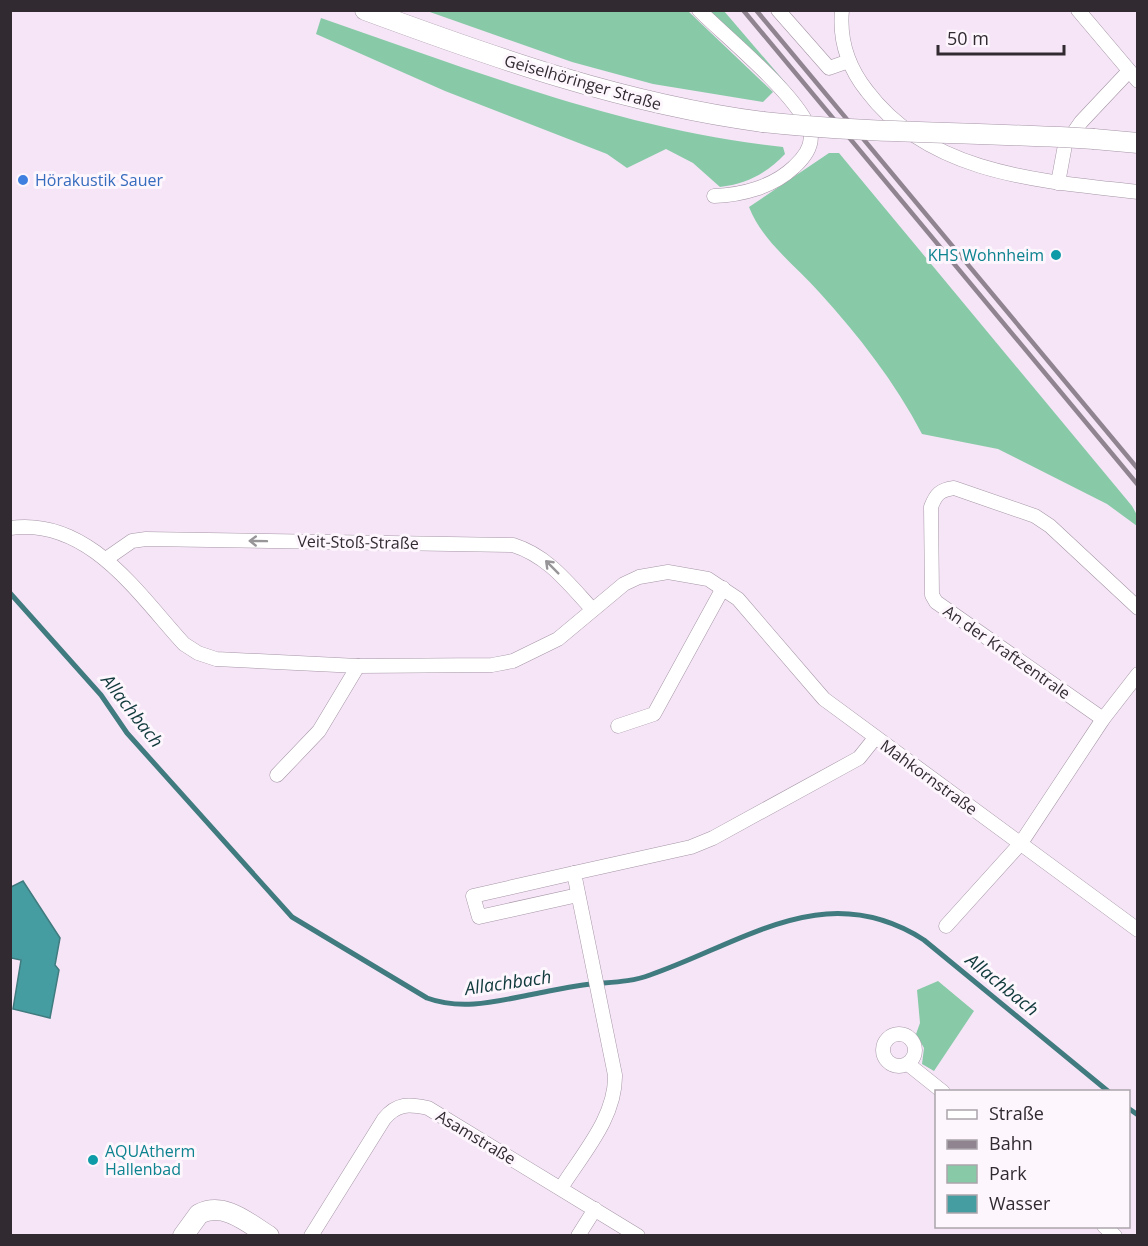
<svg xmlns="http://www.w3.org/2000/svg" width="1148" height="1246" viewBox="0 0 1148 1246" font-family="'Open Sans',sans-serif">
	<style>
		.green { fill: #88caa8 }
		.water { fill: #469da1; stroke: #407b7f; stroke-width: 1.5 }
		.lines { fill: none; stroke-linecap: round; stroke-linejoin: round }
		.stream { stroke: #407b7f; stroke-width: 5 }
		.street-casing { stroke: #a596a6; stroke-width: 15 }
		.secondary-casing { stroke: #a596a6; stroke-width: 21 }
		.street { stroke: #fff; stroke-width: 14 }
		.secondary { stroke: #fff; stroke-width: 20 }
		.rail { stroke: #8f8490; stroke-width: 4.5 }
		.secondary-bridge-casing { stroke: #a596a6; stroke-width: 21; stroke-linecap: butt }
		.secondary-bridge { stroke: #fff; stroke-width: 20 }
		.oneway { stroke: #989598 }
		.shop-dot { fill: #3f7fe0; stroke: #fdf6fd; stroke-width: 2 }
		.culture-dot { fill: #0f9aa8; stroke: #fdf6fd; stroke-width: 2 }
		.labels { text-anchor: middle; stroke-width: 6; stroke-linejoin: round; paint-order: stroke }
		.street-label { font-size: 16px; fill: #312b31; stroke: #fdf6fd }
		.shop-label { font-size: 16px; fill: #366cbe; stroke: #fdf6fd; text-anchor: start }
		.culture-label { font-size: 16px; fill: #0d838f; stroke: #fdf6fd; text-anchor: end }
		.water-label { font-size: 18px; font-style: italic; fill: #0f393b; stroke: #fdf6fd }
	</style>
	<rect width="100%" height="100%" fill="#f6e5f7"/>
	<!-- green -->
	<g class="green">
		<path d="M 427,11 L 688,11 L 773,92 L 763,102 L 653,84 L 572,62 Z"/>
		<path d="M 709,11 L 724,11 L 790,88 Z"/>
		<path d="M 321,18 C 472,70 623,130 783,147 L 785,154 C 767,173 747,184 720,187 L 693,163 L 666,149 L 627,168 L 607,154 L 445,91 L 316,34 Z"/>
		<path d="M 829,153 L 839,153 L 1132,506 L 1137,515 L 1137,526 L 1107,504 L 998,449 L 922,434 C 895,382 858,335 819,292 C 794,264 762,241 749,207 Z"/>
		<path d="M 938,981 L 974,1011 L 934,1071 L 922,1064 L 924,1048 L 916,1034 L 920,1023 L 917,990 Z"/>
	</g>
	<!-- water -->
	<path class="water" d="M 23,881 L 60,938 L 55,965 L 59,970 L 50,1018 L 13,1009 L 21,960 L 11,958 L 11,887 Z"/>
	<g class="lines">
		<!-- stream -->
		<g class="stream">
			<path d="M 10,593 L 101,695 L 127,733 L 292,917 L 427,998 C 462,1011 498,1001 534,994 C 550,991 567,987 583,985 C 605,982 629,983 650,975 C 745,942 826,877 924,940 L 1109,1092"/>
			<path d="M 1128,1108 L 1138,1115"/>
		</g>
		<defs>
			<g id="street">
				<path d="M 699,10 C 726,37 800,97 810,131 C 814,146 804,158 794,167 C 773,187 742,195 714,196"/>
				<path d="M 778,10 L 829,68 L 849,61"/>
				<path d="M 842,10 C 839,41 848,67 867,91 C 930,175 1042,181 1138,192"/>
				<path d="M 1078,10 L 1138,81"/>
				<path d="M 1058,183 L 1065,145 L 1081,122 L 1129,71"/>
				<path d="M 10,528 C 89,517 138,594 184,644 L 198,653 L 216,659 L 358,666 L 492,665 L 513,661 L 558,639 L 624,584 L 639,577 L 668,572 L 708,579 L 738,599 L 824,699 L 1138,930"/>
				<path d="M 106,559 L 132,541 L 146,539 L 513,545 C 548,556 568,583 592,609"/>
				<path d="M 1103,719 L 936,602 L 932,595 L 931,507 C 936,494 940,490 954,488 L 1035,516 L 1050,526 L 1138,608"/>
				<path d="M 618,726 L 654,714 L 723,588"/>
				<path d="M 277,775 L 319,731 L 358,666"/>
				<path d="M 574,873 L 473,896 L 479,917 L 578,895"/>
				<path d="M 946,926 L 1021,843 L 1103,719 L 1138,674"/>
				<circle cx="899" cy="1050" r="16"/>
				<path d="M 908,1064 L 943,1092"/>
				<path d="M 561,1188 C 583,1153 616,1117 615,1075 L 574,873 L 691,847 L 713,838 L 859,758 L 875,738"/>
				<path d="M 1104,1226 L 1115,1236"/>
				<path d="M 311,1236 L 384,1119 C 397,1103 409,1104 428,1108 L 638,1236"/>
				<path d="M 578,1236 L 595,1209"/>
			</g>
			<g id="secondary">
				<path d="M 365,10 C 495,58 625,104 763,122"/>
				<path d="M 1094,139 L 1138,143"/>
				<path d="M 183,1236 L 199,1214 C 224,1201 248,1223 269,1236"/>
			</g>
		</defs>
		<!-- street casing -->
		<use href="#street" class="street-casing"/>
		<!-- secondary casing -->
		<use href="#secondary" class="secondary-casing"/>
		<!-- street -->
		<use href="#street" class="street"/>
		<!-- secondary -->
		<use href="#secondary" class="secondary"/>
		<!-- rail -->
		<g class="rail">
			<path d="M 743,10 L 1138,485"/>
			<path d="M 756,10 L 1138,469"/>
		</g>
		<defs>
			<path id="secondary-bridge" d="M 763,122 C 873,134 983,132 1094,139"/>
		</defs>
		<!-- secondary-bridge casing -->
		<use href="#secondary-bridge" class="secondary-bridge-casing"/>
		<!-- secondary-bridge -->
		<use href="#secondary-bridge" class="secondary-bridge"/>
	</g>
	<!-- one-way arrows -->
	<defs><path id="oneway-shaft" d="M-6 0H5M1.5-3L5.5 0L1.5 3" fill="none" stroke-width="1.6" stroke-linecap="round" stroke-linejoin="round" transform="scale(1.5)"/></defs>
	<g class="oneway">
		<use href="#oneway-shaft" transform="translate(258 541) rotate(-179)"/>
		<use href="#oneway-shaft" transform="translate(552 567) rotate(-135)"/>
	</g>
	<!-- markers -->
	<circle class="shop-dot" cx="23" cy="180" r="6"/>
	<g class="culture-dot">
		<circle cx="1056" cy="255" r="6"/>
		<circle cx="93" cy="1160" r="6"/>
	</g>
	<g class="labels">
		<!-- street labels -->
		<g class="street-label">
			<text transform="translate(583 82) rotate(16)" y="6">Geiselhöringer Straße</text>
			<text transform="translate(358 542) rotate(1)" y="6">Veit-Stoß-Straße</text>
			<text transform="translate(1007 652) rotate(35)" y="6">An der Kraftzentrale</text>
			<text transform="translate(929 777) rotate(36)" y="6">Mahkornstraße</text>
			<text transform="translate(476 1137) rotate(31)" y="6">Asamstraße</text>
		</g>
		<!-- shop labels -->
		<g class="shop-label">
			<text x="35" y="186">Hörakustik Sauer</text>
		</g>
		<!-- culture labels -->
		<g class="culture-label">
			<text x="1044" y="261">KHS Wohnheim</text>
			<text x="105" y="1157" text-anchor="start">AQUAtherm<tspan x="105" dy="18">Hallenbad</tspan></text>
		</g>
		<!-- water labels -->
		<g class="water-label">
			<text transform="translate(132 711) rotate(52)" y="6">Allachbach</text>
			<text transform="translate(508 983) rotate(-8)" y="6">Allachbach</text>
			<text transform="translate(1002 985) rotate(39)" y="6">Allachbach</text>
		</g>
	</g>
	<!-- border -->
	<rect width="1148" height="1246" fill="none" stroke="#312b31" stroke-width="24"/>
	<!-- legend -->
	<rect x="935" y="1090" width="195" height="138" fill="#fdf6fd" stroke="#aba5ab" stroke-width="1.5"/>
	<rect x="947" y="1110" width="30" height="9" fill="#ffffff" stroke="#aba5ab" stroke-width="1.5"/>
	<text x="989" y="1120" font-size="18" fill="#312b31">Straße</text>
	<rect x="947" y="1140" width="30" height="9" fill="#8f8490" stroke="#aba5ab" stroke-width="1.5"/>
	<text x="989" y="1150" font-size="18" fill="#312b31">Bahn</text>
	<rect x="947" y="1165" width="30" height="18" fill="#88caa8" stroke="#aba5ab" stroke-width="1.5"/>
	<text x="989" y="1180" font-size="18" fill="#312b31">Park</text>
	<rect x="947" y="1195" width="30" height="18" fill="#469da1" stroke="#aba5ab" stroke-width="1.5"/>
	<text x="989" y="1210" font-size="18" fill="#312b31">Wasser</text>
	<!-- scale -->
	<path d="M938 45v9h126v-9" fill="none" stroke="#312b31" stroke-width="3"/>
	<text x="947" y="45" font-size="18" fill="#312b31" stroke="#fdf6fd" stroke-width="4.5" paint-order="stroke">50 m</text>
</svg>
